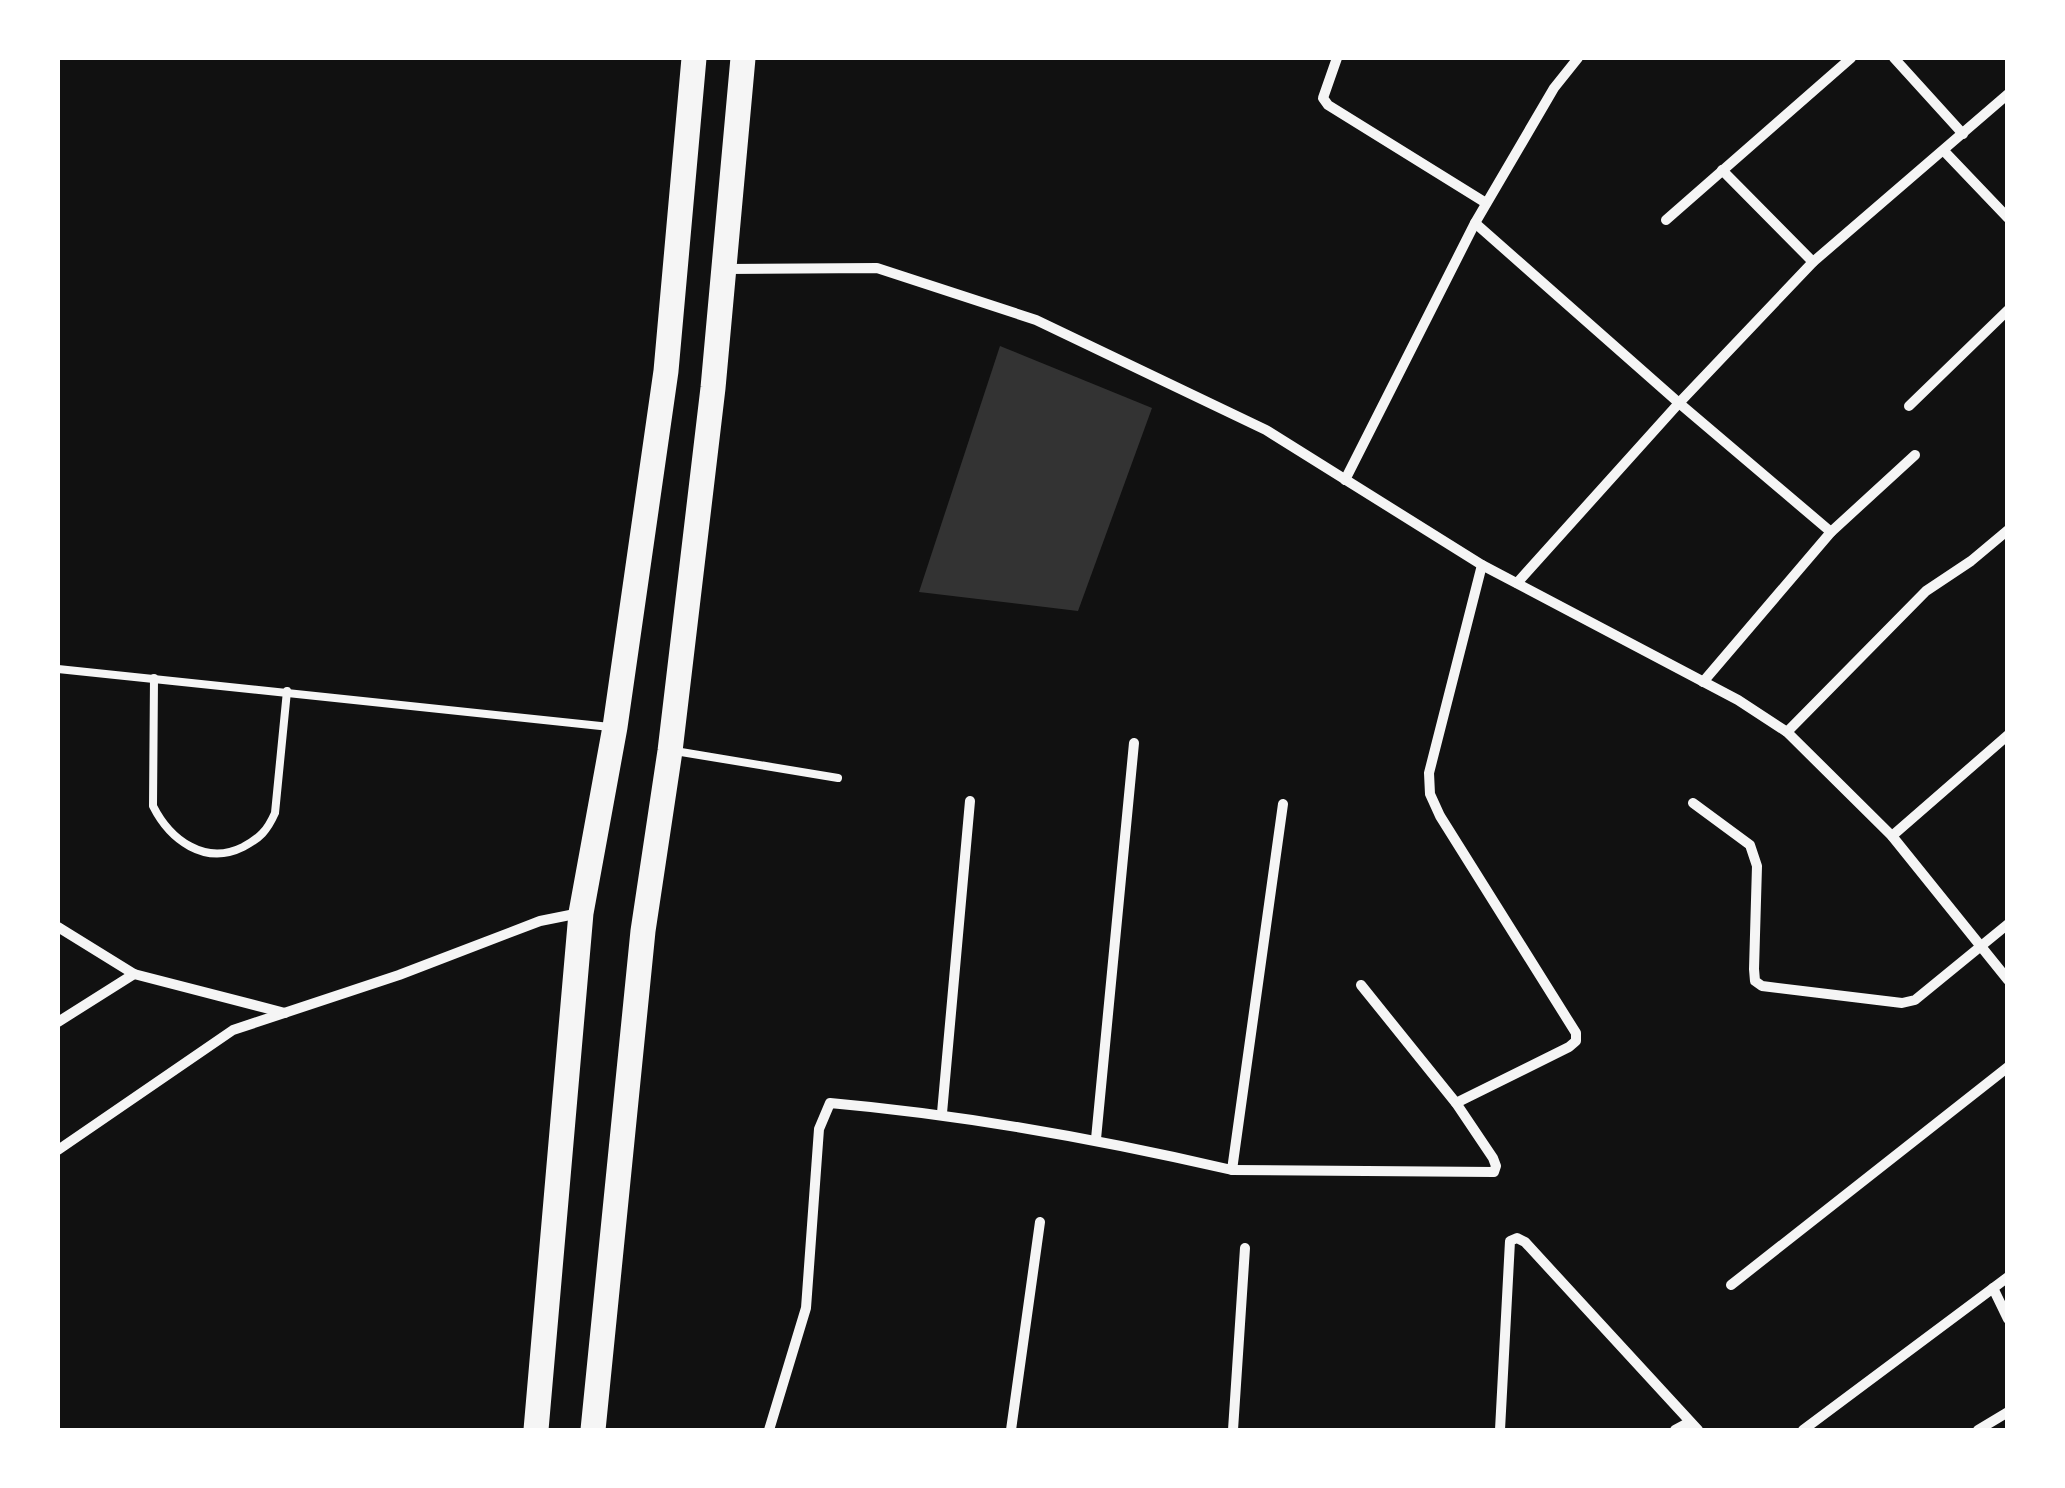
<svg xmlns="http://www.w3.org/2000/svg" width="2065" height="1488" viewBox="0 0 2065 1488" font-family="Inter,sans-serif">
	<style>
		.water { fill: #333 }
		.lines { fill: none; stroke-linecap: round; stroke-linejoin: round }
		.service { stroke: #f5f5f5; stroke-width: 8 }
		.minor { stroke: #f5f5f5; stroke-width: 10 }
		.primary { stroke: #f5f5f5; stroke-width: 25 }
	</style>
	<rect width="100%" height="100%" fill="#111"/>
	<!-- water -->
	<path class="water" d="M 1000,346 L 1152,408 L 1078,611 L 919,592 Z"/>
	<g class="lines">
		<!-- service -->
		<g class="service">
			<path d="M 58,669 L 610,727"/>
			<path d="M 154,678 L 153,806 C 170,840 205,866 243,847 C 260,838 267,831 275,813 L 287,691"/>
			<path d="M 675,751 L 838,778"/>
		</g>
		<!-- minor -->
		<g class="minor">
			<path d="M 1337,58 L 1323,98 L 1328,105 L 1486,203"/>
			<path d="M 1894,58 L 1963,134"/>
			<path d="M 1944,151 L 2008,218"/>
			<path d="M 1722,170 L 1813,262"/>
			<path d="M 1666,220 L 1851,58"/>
			<path d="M 1475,223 L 1679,403 L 1831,532"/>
			<path d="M 726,269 L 877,268 L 1036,320 L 1266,430 L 1482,565 L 1738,700 L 1787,732 L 1892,836 L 2008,980"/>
			<path d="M 1909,406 L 2008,310"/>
			<path d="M 1345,480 L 1475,223 L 1554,88 L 1578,58"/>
			<path d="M 1517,583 L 1679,403 L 1813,262 L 2008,94"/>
			<path d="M 1703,682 L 1831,532 L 1915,455"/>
			<path d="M 1787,732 L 1926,591 L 1971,561 L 2008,530"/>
			<path d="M 1693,803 L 1750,845 L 1757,866 L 1754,969 L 1755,981 L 1762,986 L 1902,1003 L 1915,1000 L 2008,924"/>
			<path d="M 1892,836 L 2008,735"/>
			<path d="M 58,927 L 134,974 L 285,1013"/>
			<path d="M 58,1022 L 134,974"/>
			<path d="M 1456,1103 L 1569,1047 L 1576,1041 L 1576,1033 L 1440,816 L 1430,794 L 1429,773 L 1482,565"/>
			<path d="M 942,1113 L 970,801"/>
			<path d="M 1096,1139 L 1134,743"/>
			<path d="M 58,1150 L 233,1030 L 399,975 L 540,921 L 580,913"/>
			<path d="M 1232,1170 L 1494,1172 L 1496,1166 L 1493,1158 L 1456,1103 L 1361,985"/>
			<path d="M 1731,1285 L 2008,1067"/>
			<path d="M 1993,1288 L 2008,1319"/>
			<path d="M 769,1430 L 806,1308 L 819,1129 L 830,1103 C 966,1115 1098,1139 1232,1170 L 1283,804"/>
			<path d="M 1011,1430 L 1040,1222"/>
			<path d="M 1233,1430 L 1245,1248"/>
			<path d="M 1500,1430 L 1510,1241 L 1517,1238 L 1525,1242 L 1698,1430"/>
			<path d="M 1675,1430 L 1690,1422"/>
			<path d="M 1803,1430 L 2008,1277"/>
			<path d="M 1978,1430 L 2008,1412"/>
		</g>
		<!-- primary -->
		<g class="primary">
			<path d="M 536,1430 L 581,913 L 615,727 L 666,371 L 694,58"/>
			<path d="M 593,1430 L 643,931 L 670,751 L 713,388 L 743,58"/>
		</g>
	</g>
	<!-- border -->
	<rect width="2065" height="1488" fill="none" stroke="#ffffff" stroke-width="120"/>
</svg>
